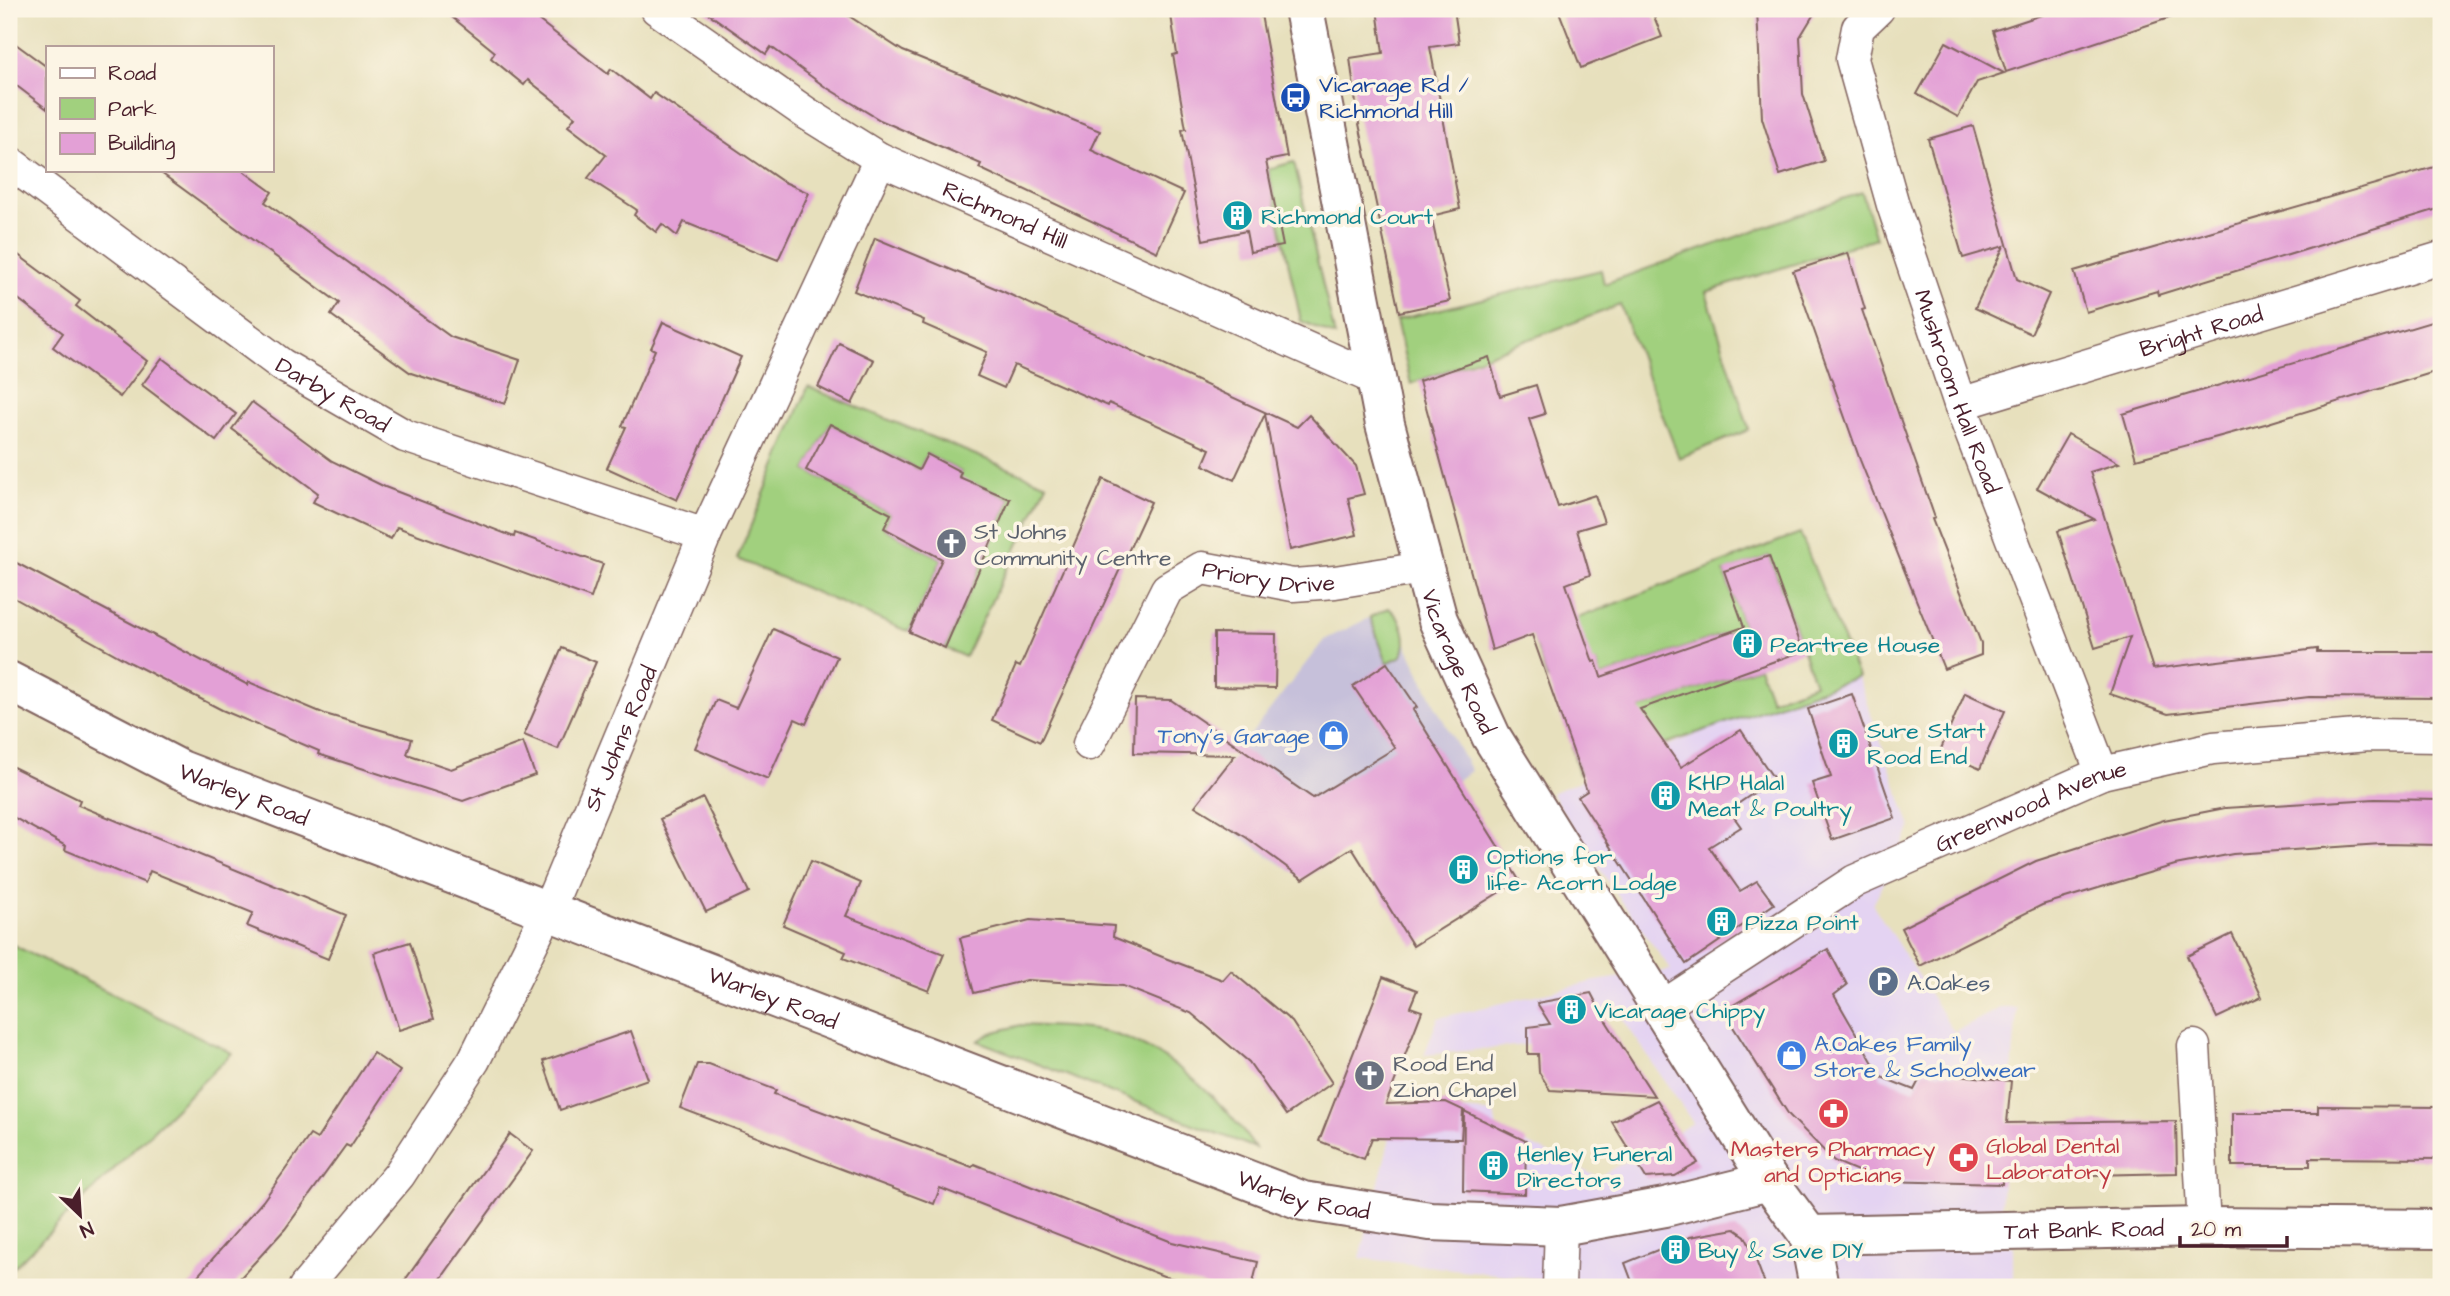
<svg xmlns="http://www.w3.org/2000/svg" width="2450" height="1296" viewBox="0 0 2450 1296" font-family="'Architects Daughter',sans-serif">
	<style>
		.built { fill: #e4d3f2 }
		.industrial { fill: #c6c0da }
		.green { fill: #a1d07e; stroke: #767854; stroke-width: 2 }
		.building { fill: #e3a0d6 }
		.lines { fill: none; stroke-linecap: round; stroke-linejoin: round }
		.street-casing { stroke: #81635e; stroke-width: 35 }
		.secondary-casing { stroke: #81635e; stroke-width: 42 }
		.street { stroke: #fff; stroke-width: 32 }
		.secondary { stroke: #fff; stroke-width: 38 }
		.labels { text-anchor: middle; stroke-width: 7; stroke-linejoin: round; paint-order: stroke }
		.transit-label { font-size: 23px; fill: #164399; stroke: #fcf5e5; text-anchor: start }
		.street-label { font-size: 23px; fill: #4a1f2b; stroke: #fcf5e5 }
		.culture-label { font-size: 23px; fill: #0d838f; stroke: #fcf5e5; text-anchor: start }
		.worship-label { font-size: 23px; fill: #5b616d; stroke: #fcf5e5; text-anchor: start }
		.shop-label { font-size: 23px; fill: #366cbe; stroke: #fcf5e5; text-anchor: end }
		.service-label { font-size: 23px; fill: #4e5e75; stroke: #fcf5e5; text-anchor: start }
		.health-label { font-size: 23px; fill: #be3a42; stroke: #fcf5e5; text-anchor: start }
	</style>
	<rect width="100%" height="100%" fill="#fcf5e5"/>
	<filter id="ink" filterUnits="userSpaceOnUse"><feTurbulence type="fractalNoise" baseFrequency=".0143" numOctaves="2"/><feDisplacementMap in="SourceGraphic" scale="14" xChannelSelector="R" yChannelSelector="G"/><feConvolveMatrix kernelMatrix="1 2 1 2 8 2 1 2 1" color-interpolation-filters="sRGB"/></filter>
	<filter id="wash" filterUnits="userSpaceOnUse"><feTurbulence type="fractalNoise" baseFrequency=".00686" numOctaves="4" result="noise"/><feDisplacementMap in="SourceGraphic" scale="28" xChannelSelector="R" yChannelSelector="G"/><feGaussianBlur stdDeviation="1.57" result="paint"/><feColorMatrix in="noise" values="0 0 0 0 0 0 0 0 0 0 0 0 0 0 0 0 0 1.4 0 .05"/><feComposite in="paint" operator="in"/></filter>
	<g filter="url(#wash)">
		<rect width="100%" height="100%" fill="#e7e0bd"/>
		<!-- built -->
		<path class="built" d="M 1855,670 L 1911,827 L 1873,905 L 1954,1032 L 2000,1008 L 2017,1008 L 1998,1245 L 2013,1246 L 2013,1287 L 1538,1287 L 1539,1279 L 1360,1258 L 1390,1138 L 1406,1105 L 1494,1113 L 1497,1129 L 1598,1177 L 1693,1123 L 1618,1012 L 1556,1042 L 1424,1055 L 1438,1018 L 1596,981 L 1671,970 L 1610,885 L 1551,793 Z"/>
		<!-- industrial -->
		<path class="industrial" d="M 1389,608 L 1435,705 L 1471,771 L 1303,879 L 1195,806 L 1324,640 Z"/>
		<!-- green -->
		<g class="green">
			<path d="M 1294,162 L 1335,336 L 1301,321 L 1268,169 Z"/>
			<path d="M 1862,192 L 1876,238 L 1706,292 L 1749,430 L 1679,458 L 1620,305 L 1411,384 L 1396,320 L 1601,270 L 1604,284 Z"/>
			<path d="M 808,387 L 1047,484 L 965,657 L 945,648 L 1010,499 L 973,483 L 962,510 L 945,502 L 961,472 L 927,454 L 919,470 L 830,424 L 806,470 L 891,514 L 884,528 L 942,559 L 909,632 L 737,559 Z"/>
			<path d="M 1800,533 L 1858,677 L 1579,774 L 1572,747 L 1614,718 L 1759,667 L 1771,700 L 1815,684 L 1769,556 L 1724,572 L 1744,627 L 1601,677 L 1596,662 L 1547,679 L 1533,635 Z"/>
			<path d="M 1389,608 C 1403,620 1409,638 1402,656 L 1387,663 L 1370,617 Z"/>
			<path d="M 9,943 L 232,1053 L 9,1272 Z"/>
			<path d="M 1021,1025 C 1052,1027 1086,1026 1116,1035 C 1172,1053 1223,1100 1255,1148 L 978,1041 L 991,1033 Z"/>
		</g>
		<g id="blocks">
			<!-- building -->
			<g class="building">
				<path d="M 442,9 L 524,9 L 608,74 L 611,69 L 650,99 L 654,93 L 782,181 L 809,193 L 778,260 L 684,222 L 677,236 L 662,224 L 656,232 L 634,215 L 637,210 L 588,178 L 606,155 L 568,126 L 575,117 L 528,80 L 524,85 L 491,58 L 495,52 Z"/>
				<path d="M 702,9 L 838,9 L 903,51 L 1100,131 L 1091,150 L 1184,193 L 1157,252 L 979,168 L 981,164 L 880,120 L 824,86 L 771,47 L 766,54 Z"/>
				<path d="M 1170,9 L 1260,9 L 1287,157 L 1266,161 L 1283,246 L 1250,252 L 1246,231 L 1203,240 L 1182,130 L 1186,129 L 1173,55 L 1177,54 Z"/>
				<path d="M 1377,9 L 1454,9 L 1459,43 L 1430,47 L 1460,209 L 1431,216 L 1450,301 L 1399,312 L 1358,119 L 1350,58 L 1383,53 Z"/>
				<path d="M 1558,9 L 1651,9 L 1662,37 L 1581,68 Z"/>
				<path d="M 1757,9 L 1817,9 L 1800,37 L 1803,94 L 1824,161 L 1780,175 L 1762,118 Z"/>
				<path d="M 2060,9 L 2180,9 L 2181,14 L 2006,72 L 1993,31 Z"/>
				<path d="M 9,39 L 47,67 L 47,109 L 9,80 Z"/>
				<path d="M 1946,42 L 2004,73 L 1977,82 L 1958,117 L 1917,94 Z"/>
				<path d="M 1973,126 L 2017,279 L 2049,294 L 2031,334 L 1975,308 L 2004,246 L 1963,258 L 1928,139 Z"/>
				<path d="M 2441,165 L 2441,208 L 2158,295 L 2157,291 L 2086,312 L 2074,271 Z"/>
				<path d="M 157,170 L 242,170 L 272,192 L 265,202 L 451,337 L 520,360 L 505,404 L 411,373 L 331,315 L 339,303 Z"/>
				<path d="M 875,238 L 1002,291 L 1297,427 L 1309,415 L 1356,466 L 1364,494 L 1348,498 L 1357,535 L 1290,550 L 1265,414 L 1234,480 L 1203,465 L 1210,449 L 1109,403 L 1108,406 L 1014,365 L 1004,388 L 977,376 L 987,352 L 923,324 L 924,320 L 854,291 Z"/>
				<path d="M 9,248 L 80,301 L 76,306 L 147,361 L 120,397 L 53,347 L 63,333 L 9,292 Z"/>
				<path d="M 1848,253 L 1865,309 L 1862,310 L 1935,518 L 1932,519 L 1981,643 L 1981,655 L 1944,669 L 1860,460 L 1793,271 Z"/>
				<path d="M 2441,319 L 2441,370 L 2265,424 L 2136,459 L 2123,414 Z"/>
				<path d="M 663,322 L 741,357 L 677,500 L 607,468 L 626,427 L 622,426 L 655,350 L 651,348 Z"/>
				<path d="M 839,343 L 874,360 L 852,404 L 818,387 Z"/>
				<path d="M 1489,357 L 1500,396 L 1536,385 L 1545,414 L 1529,419 L 1558,507 L 1595,495 L 1604,522 L 1577,530 L 1590,575 L 1566,584 L 1593,662 L 1596,661 L 1601,677 L 1744,627 L 1724,571 L 1769,556 L 1803,651 L 1640,709 L 1681,767 L 1741,730 L 1774,779 L 1729,810 L 1741,827 L 1709,847 L 1740,891 L 1757,881 L 1774,904 L 1686,964 L 1578,797 L 1587,791 L 1532,635 L 1492,650 L 1419,381 Z"/>
				<path d="M 162,358 L 236,414 L 216,441 L 142,385 Z"/>
				<path d="M 252,402 L 332,461 L 385,487 L 514,537 L 515,533 L 603,564 L 591,598 L 397,527 L 391,539 L 313,502 L 318,493 L 232,429 Z"/>
				<path d="M 830,424 L 919,470 L 927,454 L 961,472 L 959,477 L 1010,499 L 945,648 L 909,632 L 942,559 L 884,528 L 891,514 L 806,470 Z"/>
				<path d="M 2068,434 L 2119,463 L 2090,472 L 2153,669 L 2317,649 L 2317,652 L 2441,652 L 2441,698 L 2309,697 L 2168,714 L 2110,694 L 2130,637 L 2095,648 L 2058,531 L 2094,519 L 2037,488 Z"/>
				<path d="M 1103,479 L 1151,502 L 1040,742 L 992,720 L 1016,665 L 1020,667 Z"/>
				<path d="M 9,559 L 248,685 L 249,682 L 325,714 L 412,739 L 407,754 L 451,769 L 523,742 L 535,775 L 463,801 L 318,754 L 319,751 L 222,710 L 131,663 L 9,595 Z"/>
				<path d="M 773,629 L 837,657 L 806,724 L 795,719 L 768,779 L 695,748 L 716,700 L 736,708 Z"/>
				<path d="M 1214,633 L 1276,634 L 1275,688 L 1214,687 Z"/>
				<path d="M 562,648 L 596,662 L 558,749 L 524,735 Z"/>
				<path d="M 1387,663 L 1417,707 L 1413,710 L 1519,880 L 1413,946 L 1352,848 L 1303,879 L 1247,838 L 1195,806 L 1235,755 L 1134,753 L 1135,699 L 1171,700 L 1313,798 L 1395,748 L 1353,686 Z"/>
				<path d="M 1965,693 L 2005,711 L 1980,769 L 1940,751 Z"/>
				<path d="M 1852,694 L 1895,818 L 1832,840 L 1812,783 L 1831,777 L 1808,709 Z"/>
				<path d="M 9,765 L 80,800 L 78,805 L 346,915 L 328,959 L 247,926 L 253,913 L 150,871 L 145,883 L 65,850 L 66,846 L 9,815 Z"/>
				<path d="M 703,798 L 749,892 L 706,912 L 660,819 Z"/>
				<path d="M 2375,799 L 2441,800 L 2441,845 L 2381,844 L 2233,854 L 2175,865 L 2042,905 L 1920,966 L 1901,928 L 2036,861 L 2164,820 L 2225,808 Z"/>
				<path d="M 811,861 L 861,883 L 846,916 L 944,954 L 929,991 L 843,958 L 846,952 L 783,925 Z"/>
				<path d="M 1030,920 L 1114,926 L 1113,937 L 1165,958 L 1223,980 L 1231,971 L 1292,1022 L 1332,1083 L 1286,1115 L 1249,1062 L 1191,1013 L 1123,986 L 1027,980 L 974,993 L 960,938 Z"/>
				<path d="M 2232,934 L 2262,997 L 2217,1018 L 2187,956 Z"/>
				<path d="M 410,942 L 434,1019 L 399,1030 L 374,953 Z"/>
				<path d="M 1828,949 L 1847,985 L 1834,995 L 1881,1077 L 1914,1090 L 1924,1071 L 2011,1081 L 2007,1123 L 2176,1121 L 2177,1173 L 2002,1177 L 2002,1184 L 1881,1181 L 1834,1161 L 1789,1115 L 1723,1011 Z"/>
				<path d="M 1383,977 L 1417,990 L 1410,1007 L 1422,1011 L 1386,1104 L 1446,1102 L 1463,1110 L 1461,1139 L 1372,1138 L 1364,1159 L 1319,1141 Z"/>
				<path d="M 1591,993 L 1604,1018 L 1654,1096 L 1550,1090 L 1539,1072 L 1538,1054 L 1528,1054 L 1528,1027 L 1550,1024 L 1537,1003 Z"/>
				<path d="M 631,1031 L 648,1079 L 560,1110 L 543,1061 Z"/>
				<path d="M 373,1053 L 400,1071 L 350,1147 L 346,1145 L 285,1229 L 232,1287 L 188,1287 L 263,1201 L 310,1135 L 317,1139 Z"/>
				<path d="M 697,1064 L 709,1064 L 776,1090 L 774,1094 L 972,1167 L 974,1164 L 1172,1242 L 1258,1262 L 1252,1287 L 1212,1287 L 1166,1277 L 940,1188 L 934,1204 L 680,1108 Z"/>
				<path d="M 1657,1100 L 1698,1163 L 1675,1176 L 1646,1178 L 1612,1122 Z"/>
				<path d="M 2318,1106 L 2441,1107 L 2441,1159 L 2310,1158 L 2310,1166 L 2232,1166 L 2232,1113 L 2318,1113 Z"/>
				<path d="M 1464,1111 L 1526,1141 L 1525,1194 L 1463,1191 Z"/>
				<path d="M 510,1134 L 533,1151 L 435,1287 L 400,1287 Z"/>
				<path d="M 1735,1229 L 1745,1236 L 1752,1250 L 1766,1287 L 1634,1287 L 1625,1263 L 1690,1237 Z"/>
			</g>
		</g>
	</g>
	<g filter="url(#ink)">
		<use href="#blocks" fill-opacity="0" stroke="#81635e" stroke-width="2"/>
		<g class="lines">
			<defs>
				<g id="street">
					<path id="s1" d="M 657,9 L 806,113 L 880,159 L 1376,379"/>
					<path id="s2" d="M 1878,9 L 1858,28 L 1852,59 L 1893,205 L 1960,404 L 2102,773"/>
					<path id="s3" d="M 9,162 L 282,365 L 405,436 L 705,535"/>
					<path id="s4" d="M 1960,404 L 2441,258"/>
					<path id="s5" d="M 1089,744 L 1167,589 L 1202,568 L 1293,585 L 1335,582 L 1423,568"/>
					<path id="s6" d="M 1662,1007 L 1855,881 L 2102,773 L 2213,748 L 2368,735 L 2441,736"/>
					<path d="M 2194,1046 L 2204,1227"/>
					<path id="s7" d="M 305,1287 L 399,1175 L 474,1060 L 547,913 L 705,535 L 880,159"/>
					<path d="M 1559,1287 L 1561,1226"/>
				</g>
				<g id="secondary">
					<path id="s8" d="M 1304,9 L 1385,424 L 1438,620 L 1491,736 L 1769,1181 L 1809,1235 L 1819,1287"/>
					<path id="s9" d="M 9,681 L 181,770 L 1303,1201 L 1430,1221 L 1561,1226 L 1665,1207 L 1769,1181"/>
					<path id="s10" d="M 1809,1235 L 2204,1227 L 2441,1229"/>
				</g>
			</defs>
			<!-- street casing -->
			<use href="#street" class="street-casing"/>
			<!-- secondary casing -->
			<use href="#secondary" class="secondary-casing"/>
			<!-- street -->
			<use href="#street" class="street"/>
			<!-- secondary -->
			<use href="#secondary" class="secondary"/>
		</g>
	</g>
	<!-- icons -->
	<defs>
		<symbol id="bus-disc" viewBox="-11 -11 22 22"><circle r="9.5" fill="#1a4fb4" stroke="#fcf5e5"/><path d="M-5-6H5V4H4V6H2V4H-2V6H-4V4H-5ZM-3.5-4V0h7V-4ZM-3.5 1.2v1.5H-2V1.2ZM2 1.2v1.5H3.5V1.2Z" fill="#fff"/></symbol>
		<symbol id="building-disc" viewBox="-11 -11 22 22"><circle r="9.5" fill="#0f9aa8" stroke="#fcf5e5"/><path d="M-4-6H4V6H1V3H-1V6H-4ZM-2.5-4.3h1.7v1.8h-1.7ZM.8-4.3h1.7v1.8H.8ZM-2.5-1h1.7V.8h-1.7ZM.8-1h1.7V.8H.8Z" fill="#fff"/></symbol>
		<symbol id="church-disc" viewBox="-11 -11 22 22"><circle r="9.5" fill="#6b7280" stroke="#fcf5e5"/><path d="M-1.2-6h2.4v3.5h3.3v2.4h-3.3V6h-2.4V-.1h-3.3v-2.4h3.3Z" fill="#fff"/></symbol>
		<symbol id="shop-disc" viewBox="-11 -11 22 22"><circle r="9.5" fill="#3f7fe0" stroke="#fcf5e5"/><path d="M-5-2.5h2.3a2.7 3.5 0 0 1 5.4 0H5L5.5 6h-11ZM-1.5-2.5h3a1.5 2.3 0 0 0-3 0Z" fill="#fff"/></symbol>
		<symbol id="parking-disc" viewBox="-11 -11 22 22"><circle r="9.5" fill="#5c6f8a" stroke="#fcf5e5"/><path d="M-3.5-5.5H1a3.5 3.5 0 0 1 0 7H-1V5.5H-3.5ZM-1-3.4V-.6H.8a1.4 1.4 0 0 0 0-2.8Z" fill="#fff"/></symbol>
		<symbol id="pharmacy-disc" viewBox="-11 -11 22 22"><circle r="9.5" fill="#e0444e" stroke="#fcf5e5"/><path d="M-2-6h4v4h4v4h-4v4h-4v-4h-4v-4h4Z" fill="#fff"/></symbol>
	</defs>
	<g fill-rule="evenodd">
		<use href="#bus-disc" x="1278" y="80" width="35" height="35"/>
		<use href="#building-disc" x="1220" y="198" width="35" height="35"/>
		<use href="#church-disc" x="934" y="526" width="35" height="35"/>
		<use href="#building-disc" x="1730" y="626" width="35" height="35"/>
		<use href="#shop-disc" x="1316" y="718" width="35" height="35"/>
		<use href="#building-disc" x="1826" y="726" width="35" height="35"/>
		<use href="#building-disc" x="1648" y="778" width="35" height="35"/>
		<use href="#building-disc" x="1446" y="852" width="35" height="35"/>
		<use href="#building-disc" x="1704" y="904" width="35" height="35"/>
		<use href="#parking-disc" x="1866" y="964" width="35" height="35"/>
		<use href="#building-disc" x="1554" y="992" width="35" height="35"/>
		<use href="#shop-disc" x="1774" y="1038" width="35" height="35"/>
		<use href="#church-disc" x="1352" y="1058" width="35" height="35"/>
		<use href="#pharmacy-disc" x="1816" y="1096" width="35" height="35"/>
		<use href="#pharmacy-disc" x="1946" y="1140" width="35" height="35"/>
		<use href="#building-disc" x="1476" y="1148" width="35" height="35"/>
		<use href="#building-disc" x="1658" y="1232" width="35" height="35"/>
	</g>
	<g class="labels">
		<!-- transit labels -->
		<g class="transit-label">
			<text x="1319" y="92">Vicarage Rd /<tspan x="1319" dy="26">Richmond Hill</tspan></text>
		</g>
		<!-- street labels -->
		<g class="street-label">
			<text dy="8" stroke="none"><textPath href="#s1" startOffset="406">Richmond Hill</textPath></text>
			<text dy="8" stroke="none"><textPath href="#s4" startOffset="252">Bright Road</textPath></text>
			<text dy="8" stroke="none"><textPath href="#s2" startOffset="408">Mushroom Hall Road</textPath></text>
			<text dy="8" stroke="none"><textPath href="#s3" startOffset="399">Darby Road</textPath></text>
			<text dy="8" stroke="none"><textPath href="#s5" startOffset="282">Priory Drive</textPath></text>
			<text dy="8" stroke="none"><textPath href="#s8" startOffset="672">Vicarage Road</textPath></text>
			<text dy="8" stroke="none"><textPath href="#s7" startOffset="637">St Johns Road</textPath></text>
			<text dy="8" stroke="none"><textPath href="#s9" startOffset="261">Warley Road</textPath></text>
			<text dy="8" stroke="none"><textPath href="#s6" startOffset="422">Greenwood Avenue</textPath></text>
			<text dy="8" stroke="none"><textPath href="#s9" startOffset="828">Warley Road</textPath></text>
			<text dy="8" stroke="none"><textPath href="#s9" startOffset="1395">Warley Road</textPath></text>
			<text dy="8" stroke="none"><textPath href="#s10" startOffset="275">Tat Bank Road</textPath></text>
		</g>
		<!-- culture labels -->
		<g class="culture-label">
			<text x="1261" y="224">Richmond Court</text>
			<text x="1770" y="652">Peartree House</text>
			<text x="1867" y="738">Sure Start<tspan x="1867" dy="26">Rood End</tspan></text>
			<text x="1688" y="790">KHP Halal<tspan x="1688" dy="26">Meat &amp; Poultry</tspan></text>
			<text x="1487" y="864">Options for<tspan x="1487" dy="26">life- Acorn Lodge</tspan></text>
			<text x="1745" y="930">Pizza Point</text>
			<text x="1594" y="1018">Vicarage Chippy</text>
			<text x="1517" y="1161">Henley Funeral<tspan x="1517" dy="26">Directors</tspan></text>
			<text x="1698" y="1258">Buy &amp; Save DIY</text>
		</g>
		<!-- worship labels -->
		<g class="worship-label">
			<text x="974" y="539">St Johns<tspan x="974" dy="26">Community Centre</tspan></text>
			<text x="1393" y="1071">Rood End<tspan x="1393" dy="26">Zion Chapel</tspan></text>
		</g>
		<!-- shop labels -->
		<g class="shop-label">
			<text x="1310" y="743">Tony's Garage</text>
			<text x="1814" y="1051" text-anchor="start">A.Oakes Family<tspan x="1814" dy="26">Store &amp; Schoolwear</tspan></text>
		</g>
		<!-- service labels -->
		<g class="service-label">
			<text x="1907" y="990">A.Oakes</text>
		</g>
		<!-- health labels -->
		<g class="health-label">
			<text x="1986" y="1153">Global Dental<tspan x="1986" dy="26">Laboratory</tspan></text>
			<text x="1833" y="1156" text-anchor="middle">Masters Pharmacy<tspan x="1833" dy="26">and Opticians</tspan></text>
		</g>
	</g>
	<!-- margin -->
	<rect width="2450" height="1296" fill="none" stroke="#fcf5e5" stroke-width="35"/>
	<!-- legend -->
	<rect x="46" y="46" width="228" height="126" fill="#fcf5e5" stroke="#b59f9b" stroke-width="2"/>
	<rect x="60" y="68" width="35" height="10" fill="#ffffff" stroke="#b59f9b" stroke-width="2"/>
	<text x="108" y="80" font-size="21" fill="#4a1f2b">Road</text>
	<rect x="60" y="98" width="35" height="21" fill="#a1d07e" stroke="#b59f9b" stroke-width="2"/>
	<text x="108" y="116" font-size="21" fill="#4a1f2b">Park</text>
	<rect x="60" y="133" width="35" height="21" fill="#e3a0d6" stroke="#b59f9b" stroke-width="2"/>
	<text x="108" y="150" font-size="21" fill="#4a1f2b">Building</text>
	<!-- north arrow -->
	<g transform="translate(80 1215) rotate(155)" stroke="#fcf5e5" stroke-width="5" paint-order="stroke">
	<path d="M0-5L12 26L0 18L-12 26Z" fill="#4a1f2b"/>
	<text y="-10" font-size="19" font-weight="bold" text-anchor="middle" fill="#4a1f2b">N</text>
	</g>
	<!-- scale -->
	<path d="M2180 1236v10h107v-10" fill="none" stroke="#4a1f2b" stroke-width="3.5"/>
	<text x="2191" y="1236" font-size="21" fill="#4a1f2b" stroke="#fcf5e5" stroke-width="5" paint-order="stroke">20 m</text>
</svg>
